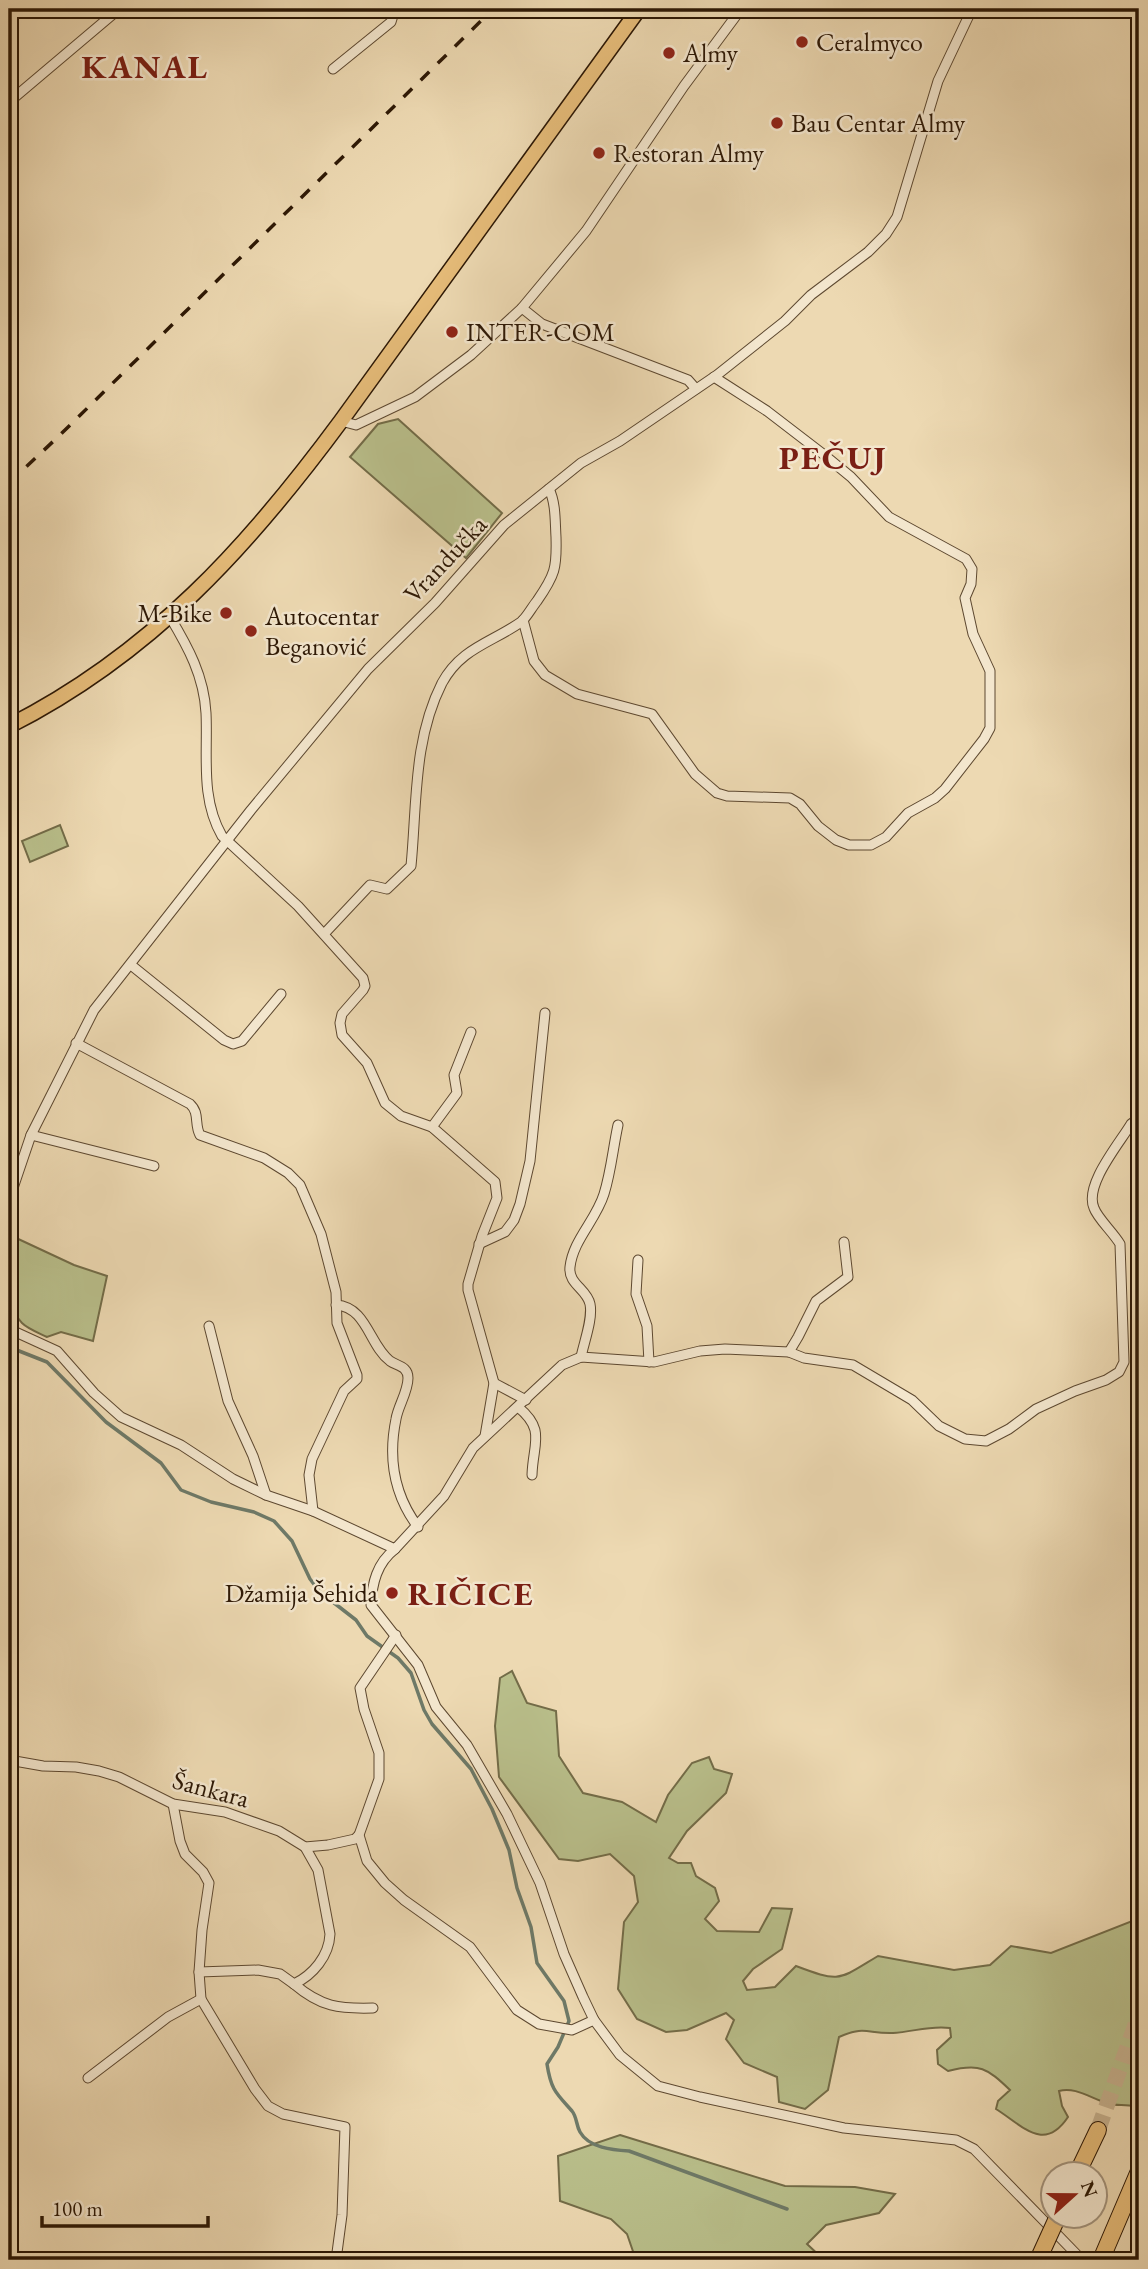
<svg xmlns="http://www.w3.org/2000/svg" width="1148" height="2269" viewBox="0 0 1148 2269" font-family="'EB Garamond',serif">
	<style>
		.green { fill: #b9bf8b; stroke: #736c48; stroke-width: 2 }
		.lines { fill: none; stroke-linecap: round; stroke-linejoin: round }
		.stream { stroke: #6e7967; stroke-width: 3.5 }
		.motorway-tunnel { stroke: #c7b28f; stroke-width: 16; stroke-dasharray: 16 8; stroke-linecap: butt }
		.minor-casing { stroke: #5d4830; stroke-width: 11 }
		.primary-casing { stroke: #2d1805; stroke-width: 17 }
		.motorway-casing { stroke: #2d1805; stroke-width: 18 }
		.minor { stroke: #f3e6cd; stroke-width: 9 }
		.primary { stroke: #e6bc79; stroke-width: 14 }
		.motorway { stroke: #e6bc79; stroke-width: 16 }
		.rail { stroke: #2d1805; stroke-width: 3.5; stroke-dasharray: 12 12; stroke-linecap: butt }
		.motorway-bridge-casing { stroke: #2d1805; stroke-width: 18; stroke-linecap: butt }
		.motorway-bridge { stroke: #e6bc79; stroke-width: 16 }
		.poi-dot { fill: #8f2418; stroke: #f3e6cd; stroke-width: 2.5 }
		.labels { text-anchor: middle; stroke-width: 5; stroke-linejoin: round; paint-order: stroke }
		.poi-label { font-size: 26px; fill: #2d1805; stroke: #f3e6cd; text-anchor: start }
		.street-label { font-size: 26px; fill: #2d1805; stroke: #f3e6cd }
		.district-label { font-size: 33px; font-weight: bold; letter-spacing: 2px; fill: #7a1f14; stroke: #f3e6cd }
	</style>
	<rect width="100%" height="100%" fill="#edd9b2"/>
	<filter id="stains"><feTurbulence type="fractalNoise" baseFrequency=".00286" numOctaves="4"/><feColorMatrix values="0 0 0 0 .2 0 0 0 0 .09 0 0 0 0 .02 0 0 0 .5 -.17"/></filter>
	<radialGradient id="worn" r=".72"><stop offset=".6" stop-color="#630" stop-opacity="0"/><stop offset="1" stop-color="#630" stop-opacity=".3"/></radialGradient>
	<!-- green -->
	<g class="green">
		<path d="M 398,419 L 502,513 L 466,558 L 350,457 L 378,424 Z"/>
		<path d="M 60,825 L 68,846 L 30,862 L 22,841 Z"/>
		<path d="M 14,1237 L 74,1265 L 107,1276 L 93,1341 L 61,1332 L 47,1337 C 39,1333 28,1329 22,1323 C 0,1301 11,1266 14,1237 Z"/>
		<path d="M 512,1671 L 527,1703 L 556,1711 L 559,1756 L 583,1793 L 622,1802 L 656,1822 L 668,1795 L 692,1763 L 709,1757 L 714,1769 L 732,1774 L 726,1793 L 687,1831 L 669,1858 L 678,1863 L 691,1863 L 696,1876 L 715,1888 L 719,1901 L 705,1919 L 717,1931 L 759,1932 L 772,1908 L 792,1909 L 782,1949 L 753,1969 L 743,1981 L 747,1990 L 775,1987 L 796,1966 C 841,1983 838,1980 878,1956 L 954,1970 L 990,1965 L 1011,1946 L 1051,1953 L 1135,1920 L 1139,1915 L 1139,2117 L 1135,2107 C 1126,2103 1117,2107 1107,2103 C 1092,2099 1075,2086 1059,2091 L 1062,2106 L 1068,2117 C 1044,2153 1023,2126 996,2109 L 998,2101 L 1010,2090 C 987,2068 980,2063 948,2071 L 938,2064 L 937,2050 L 951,2037 L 950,2028 C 930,2025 913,2032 893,2033 C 867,2034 866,2025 839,2037 L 828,2090 L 805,2109 L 779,2102 L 777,2077 L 744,2063 L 726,2039 L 734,2020 L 726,2013 L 687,2030 L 666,2032 L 637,2019 L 618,1989 L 624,1922 L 638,1902 L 634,1876 L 610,1854 L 578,1861 L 559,1859 L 499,1777 L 495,1726 L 500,1678 Z"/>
		<path d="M 620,2135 L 785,2186 L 855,2187 L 895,2194 L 879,2213 L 826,2225 L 807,2244 L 822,2258 L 829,2260 L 636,2260 L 627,2234 L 611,2219 L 560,2201 L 558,2156 Z"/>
	</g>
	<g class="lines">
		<!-- stream -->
		<path class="stream" d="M 9,1347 L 47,1362 L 106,1422 L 161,1463 L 181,1490 L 211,1502 L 254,1512 L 274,1521 L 292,1541 L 310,1579 L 320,1592 L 356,1620 L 367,1636 L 398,1658 L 411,1673 L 424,1710 L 432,1724 L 471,1769 L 492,1809 L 509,1850 L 517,1888 L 531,1927 L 537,1963 L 564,2001 L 569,2021 L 558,2047 L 547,2064 C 551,2090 556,2093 572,2111 C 577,2117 576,2125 580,2132 C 589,2148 613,2150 629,2151 L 787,2209"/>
		<!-- motorway-tunnel -->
		<path class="motorway-tunnel" d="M 1098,2130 L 1139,2015"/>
		<defs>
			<g id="minor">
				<path d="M 333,69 L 391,22 L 395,9"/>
				<path d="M 9,102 L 119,9"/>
				<path d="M 522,308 L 542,324 L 688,380 L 696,389"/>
				<path d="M 341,421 L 356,425 L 415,397 L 471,355 L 522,308 L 586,231 L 684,86 L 741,9"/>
				<path d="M 170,617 C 188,647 204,676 206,713 C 208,754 200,798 222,836 L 298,906 L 363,978 L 365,986 L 363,990 L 342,1014 L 340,1023 L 342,1035 L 367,1063 L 385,1103 L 401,1116 L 432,1127 L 495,1182 L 497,1198 L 482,1236 L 468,1284 L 468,1290 L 494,1383 L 485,1436"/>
				<path d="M 523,620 L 534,661 L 545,675 L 577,694 L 652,714 L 695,774 L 717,793 L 727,796 L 790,798 L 800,804 L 818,826 L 836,840 L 849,845 L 871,845 L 886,837 L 908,813 L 935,798 L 945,789 L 984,739 L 990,728 L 990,671 L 973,634 L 965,598 L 971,584 L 972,569 L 966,559 L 889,517 L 851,477 L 823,454 L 767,411 L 714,377"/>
				<path d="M 324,934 L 370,885 L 387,889 L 411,866 C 417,805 413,740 442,683 C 461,648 491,643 521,622 C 527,617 532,607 537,601 C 555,575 557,568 556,537 C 555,522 556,503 549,489"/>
				<path d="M 131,965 L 224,1040 L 233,1044 L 242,1041 L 281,994"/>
				<path d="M 76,1043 L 190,1104 C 200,1113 194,1124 200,1135 L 264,1158 L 288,1173 L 300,1185 L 321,1234 L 336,1292 L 337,1323 L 357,1375 L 357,1379 L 344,1391 L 312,1459 L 309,1475 L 313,1511"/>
				<path d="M 432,1127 L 457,1093 L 454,1075 L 471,1032"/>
				<path d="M 31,1135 L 154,1166"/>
				<path d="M 9,1210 L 12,1191 L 31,1135 L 94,1010 L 251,810 L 368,669 L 435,603 L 504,525 L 581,463 L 620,441 L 717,375 L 785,321 L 811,295 L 868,252 L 886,234 L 897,217 L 938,81 L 972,9"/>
				<path d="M 479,1244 L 505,1232 L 514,1220 L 520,1204 L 530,1161 L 545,1013"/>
				<path d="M 638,1260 L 636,1294 L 647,1326 L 649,1362"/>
				<path d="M 336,1305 C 367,1307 369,1345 390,1361 C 397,1366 408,1366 408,1378 C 408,1392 398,1406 396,1419 C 388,1458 394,1495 418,1527"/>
				<path d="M 209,1326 L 228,1401 L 253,1456 L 266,1495"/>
				<path d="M 9,1329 L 57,1351 L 94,1393 L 121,1417 L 181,1445 L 233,1479 L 266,1495 L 313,1511 L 395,1549 L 444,1496 L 473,1448 L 562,1365 L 581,1357 L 654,1362 L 700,1351 L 725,1349 L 789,1352 L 804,1358 L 853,1365 L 912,1400 L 939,1426 L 965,1439 L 986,1441 L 1009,1429 L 1036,1409 L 1075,1391 L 1106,1380 L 1119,1372 L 1124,1362 L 1120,1244 C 1113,1232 1098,1219 1094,1208 C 1084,1185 1119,1144 1131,1124 L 1139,1118"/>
				<path d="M 789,1352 L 798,1337 L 816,1301 L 848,1277 L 844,1242"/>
				<path d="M 581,1357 C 584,1342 593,1319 590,1304 C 587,1289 568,1284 570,1267 C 573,1240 596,1220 604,1194 C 611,1172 613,1148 618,1125"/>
				<path d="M 494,1383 L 526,1400"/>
				<path d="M 518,1407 C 546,1430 533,1443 532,1475"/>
				<path d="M 395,1549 C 377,1563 372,1583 371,1605 L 418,1665 L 436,1707 L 467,1745 L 507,1814 L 540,1883 L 564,1954 L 583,1997 L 594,2020 L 620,2055 L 658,2086 L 700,2097 L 844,2128 L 956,2140 L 974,2149 L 1082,2260"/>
				<path d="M 396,1635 L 360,1688 L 364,1709 L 379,1753 L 379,1779 L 359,1835 L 367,1861 L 385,1883 L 404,1900 L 470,1947 L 517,2010 L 539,2024 L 572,2030 L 594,2020"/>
				<path d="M 9,1760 L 43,1766 L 76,1767 L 99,1771 L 119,1777 L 173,1804 L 225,1812 L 279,1831 L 305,1847 L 328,1845 L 355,1839 L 359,1835"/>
				<path d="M 173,1804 L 180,1841 L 185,1854 L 203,1872 L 209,1883 L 202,1930 L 199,1972 L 201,1999 L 255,2089 L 268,2106 L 283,2114 L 345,2127 L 342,2215 L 336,2260"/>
				<path d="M 199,1972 L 258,1970 L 280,1974 L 294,1984 C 313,1975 329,1956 330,1934 L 318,1870 L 305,1847"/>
				<path d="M 294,1984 C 321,2007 339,2009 373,2008"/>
				<path d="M 88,2078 L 168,2017 L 201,1999"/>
			</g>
			<path id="primary" d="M 9,726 C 151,654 248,547 341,421 L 639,9"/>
			<g id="motorway">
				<path d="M 1077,2174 L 1098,2130"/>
				<path d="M 1101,2260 L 1139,2171"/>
			</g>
		</defs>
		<!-- minor casing -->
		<use href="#minor" class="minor-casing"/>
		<!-- primary casing -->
		<use href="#primary" class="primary-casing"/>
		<!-- motorway casing -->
		<use href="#motorway" class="motorway-casing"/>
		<!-- minor -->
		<use href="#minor" class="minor"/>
		<!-- primary -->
		<use href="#primary" class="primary"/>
		<!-- motorway -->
		<use href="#motorway" class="motorway"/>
		<!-- rail -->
		<path class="rail" d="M 9,483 L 60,435 L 493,9"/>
		<defs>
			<path id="motorway-bridge" d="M 1038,2260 L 1058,2216"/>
		</defs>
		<!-- motorway-bridge casing -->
		<use href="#motorway-bridge" class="motorway-bridge-casing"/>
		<!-- motorway-bridge -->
		<use href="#motorway-bridge" class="motorway-bridge"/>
	</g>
	<!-- markers -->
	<g class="poi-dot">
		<circle cx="802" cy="42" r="7"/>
		<circle cx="669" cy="53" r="7"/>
		<circle cx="777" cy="123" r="7"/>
		<circle cx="599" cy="153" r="7"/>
		<circle cx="452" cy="332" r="7"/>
		<circle cx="226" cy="613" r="7"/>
		<circle cx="251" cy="631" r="7"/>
		<circle cx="392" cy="1593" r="7"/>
	</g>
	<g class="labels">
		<!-- poi labels -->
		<g class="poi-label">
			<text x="816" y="51">Ceralmyco</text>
			<text x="683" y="62">Almy</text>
			<text x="791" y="132">Bau Centar Almy</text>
			<text x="613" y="162">Restoran Almy</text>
			<text x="466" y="341">INTER-COM</text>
			<text x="212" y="622" text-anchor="end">M-Bike</text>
			<text x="265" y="625">Autocentar<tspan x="265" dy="30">Beganović</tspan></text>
			<text x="378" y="1602" text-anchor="end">Džamija Šehida</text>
		</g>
		<!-- street labels -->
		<g class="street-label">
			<text transform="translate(445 559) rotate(-47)" y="9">Vrandučka</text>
			<text transform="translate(211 1789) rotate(15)" y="9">Šankara</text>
		</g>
		<!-- district labels -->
		<g class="district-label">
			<text x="145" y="78">KANAL</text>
			<text x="833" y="469">PEČUJ</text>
			<text x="471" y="1605">RIČICE</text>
		</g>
	</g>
	<!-- margin -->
	<rect width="1148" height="2269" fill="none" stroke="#edd9b2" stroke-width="35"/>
	<rect x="10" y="10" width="1127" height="2248" fill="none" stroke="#2d1805" stroke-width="3.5"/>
	<rect x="18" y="18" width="1113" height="2234" fill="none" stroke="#2d1805" stroke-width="2"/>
	<!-- north arrow -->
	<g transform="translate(1074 2195) rotate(69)"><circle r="33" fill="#f3e6cd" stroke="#a4947d" stroke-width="2"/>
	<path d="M0-5L12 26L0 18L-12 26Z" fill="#8f2418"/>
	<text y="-10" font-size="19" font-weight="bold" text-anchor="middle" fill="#2d1805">N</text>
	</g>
	<!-- scale -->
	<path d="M42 2216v10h166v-10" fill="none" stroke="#2d1805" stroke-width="3.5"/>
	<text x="52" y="2216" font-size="21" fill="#2d1805" stroke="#f3e6cd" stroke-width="5" paint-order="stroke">100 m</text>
	<rect width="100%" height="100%" filter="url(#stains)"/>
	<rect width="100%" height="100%" fill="url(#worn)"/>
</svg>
